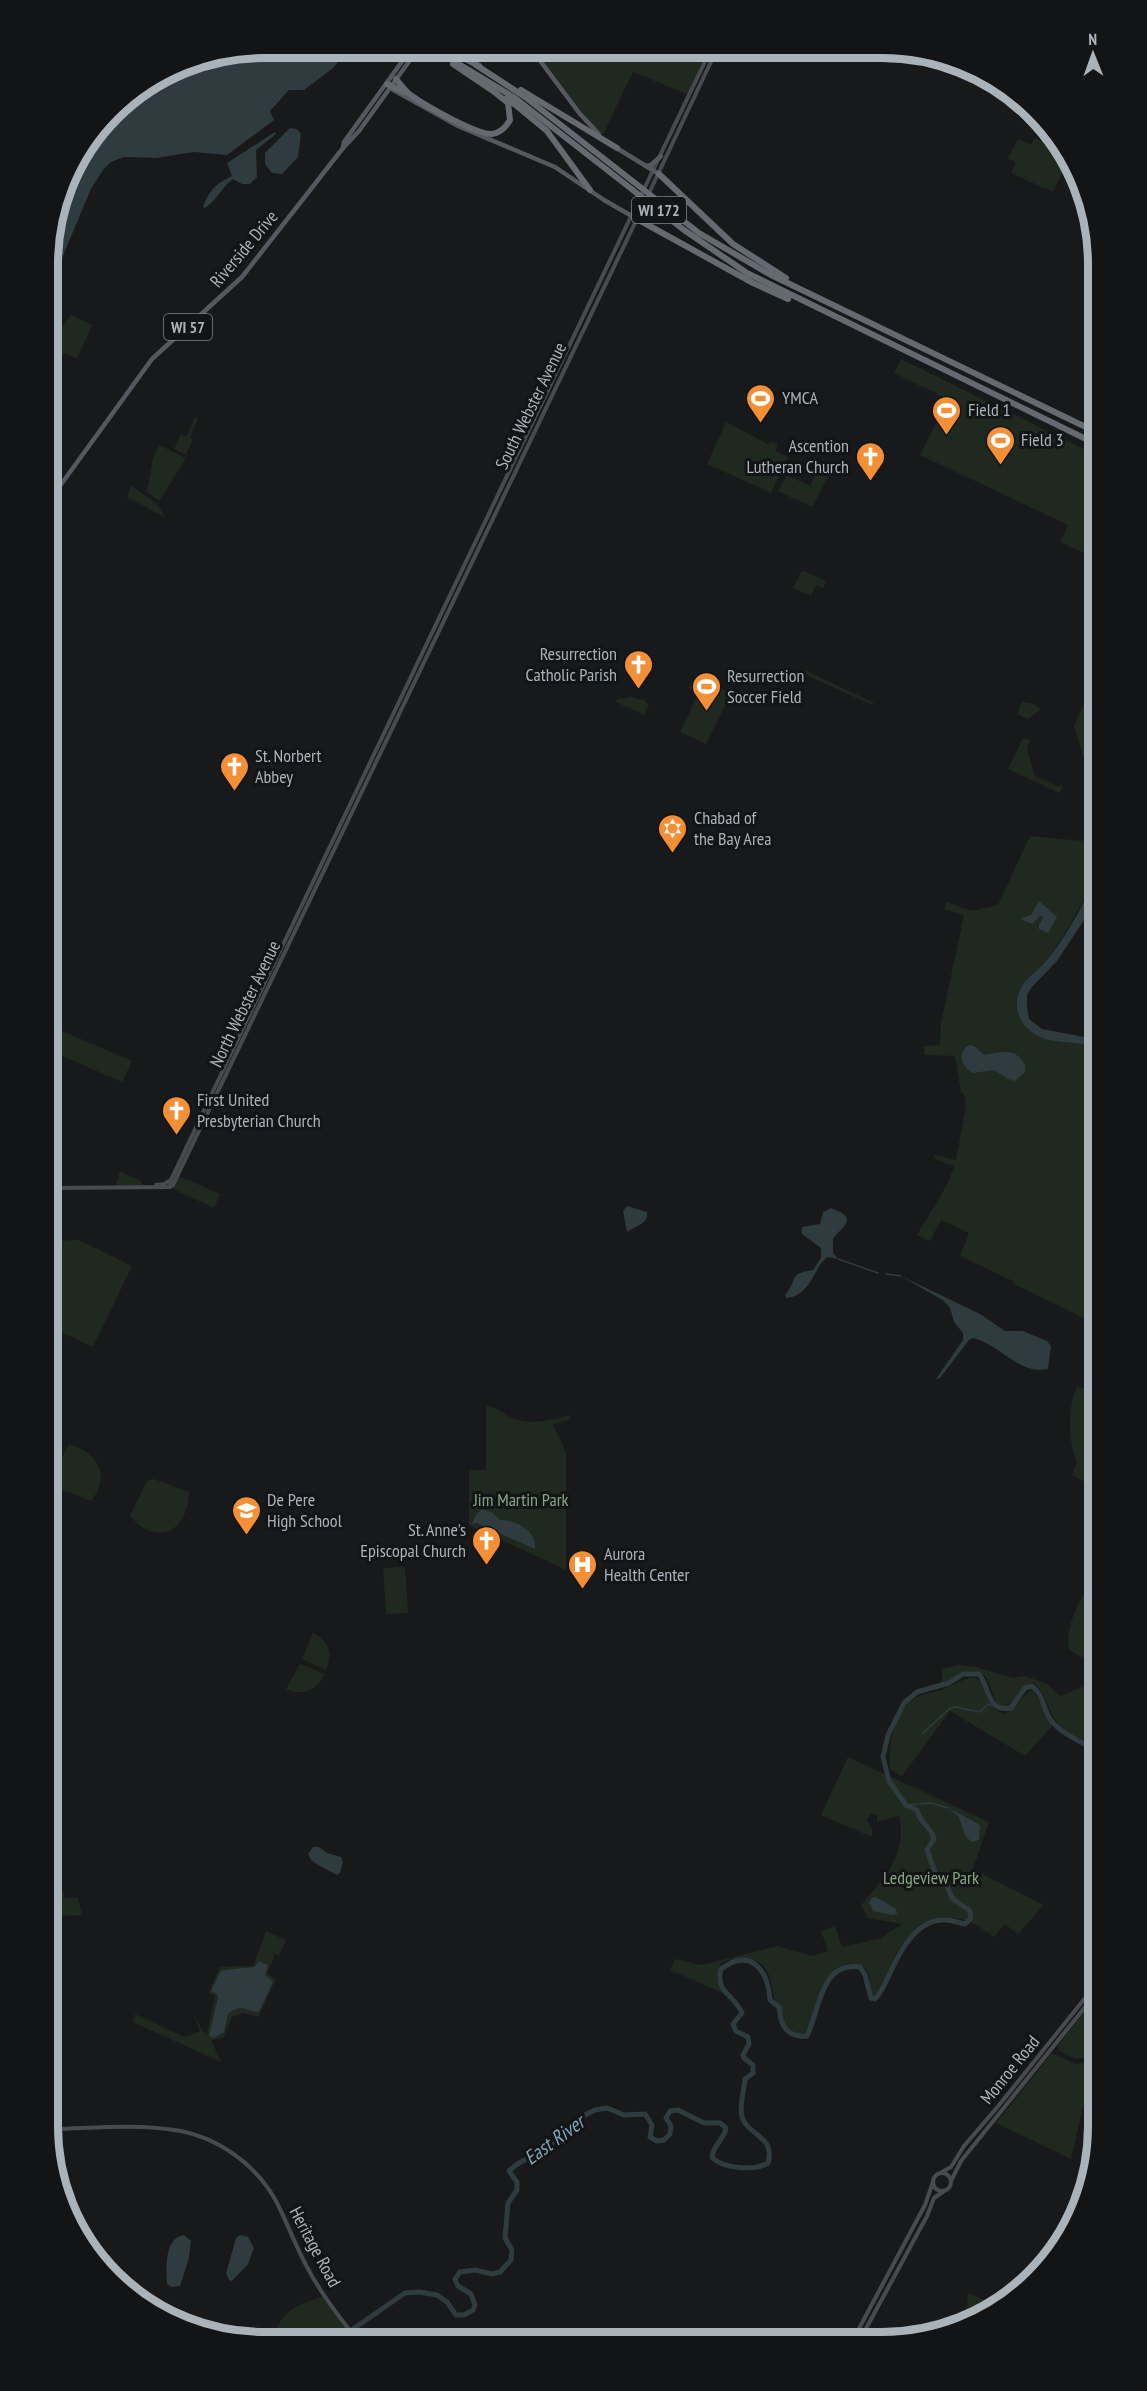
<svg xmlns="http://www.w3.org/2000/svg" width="1147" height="2391" viewBox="0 0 1147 2391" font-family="'PT Sans Narrow',sans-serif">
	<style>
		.green { fill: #202920 }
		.water { fill: #2e3b3f }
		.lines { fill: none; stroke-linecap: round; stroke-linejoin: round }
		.stream { stroke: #2e3b3f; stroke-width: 1.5 }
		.river { stroke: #2e3b3f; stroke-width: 5 }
		.secondary { stroke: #474b50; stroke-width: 4 }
		.primary { stroke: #55595f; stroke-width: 4.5 }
		.highway { stroke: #656a71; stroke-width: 6 }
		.labels { text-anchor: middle; stroke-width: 6; stroke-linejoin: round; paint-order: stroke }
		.shield { fill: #131415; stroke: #7d8388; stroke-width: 1.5 }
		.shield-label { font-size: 16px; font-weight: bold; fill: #aab2ba }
		.street-label { font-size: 18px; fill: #aab2ba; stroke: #131415 }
		.poi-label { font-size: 18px; fill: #aab2ba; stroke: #131415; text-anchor: start }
		.park-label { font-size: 18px; fill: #86a581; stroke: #131415 }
		.water-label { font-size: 20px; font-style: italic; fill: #81a7b6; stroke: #131415 }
		.rim { fill: none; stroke: #aab2ba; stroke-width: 8 }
	</style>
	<rect width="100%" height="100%" fill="#18191a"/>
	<!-- green -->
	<g class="green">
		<path d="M 534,50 L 710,51 L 689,95 L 633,72 L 603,134 L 585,117 Z"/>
		<path d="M 1048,134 C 1060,139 1064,147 1069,159 L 1053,192 L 1011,173 L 1016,162 L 1008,158 L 1018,139 L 1031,145 L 1034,138 L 1043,142 Z"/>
		<path d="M 71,315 L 92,325 L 77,358 L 49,349 L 49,344 Z"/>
		<path d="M 901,359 L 1092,453 L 1093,557 L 1060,542 L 1068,525 L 920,455 L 948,399 L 894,373 Z"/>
		<path d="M 195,417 L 198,418 L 190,438 L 193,439 L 186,455 L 174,449 L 181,434 L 187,436 Z"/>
		<path d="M 726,422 L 768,444 L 772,442 L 778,444 L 775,451 L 788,457 L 771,493 L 707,464 Z"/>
		<path d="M 159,445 L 186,458 L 159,501 L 147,492 L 153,458 Z"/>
		<path d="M 817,471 L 828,476 L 812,507 L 778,491 L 787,475 L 810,486 Z"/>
		<path d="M 131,486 L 156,503 L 166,518 L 127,497 Z"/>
		<path d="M 802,570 L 826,581 L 823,588 L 816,585 L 811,596 L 793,588 Z"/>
		<path d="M 803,669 L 874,703 L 872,705 L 802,673 Z"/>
		<path d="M 693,680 L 703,685 L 705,682 L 731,693 L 706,744 L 680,732 L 699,692 L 689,688 Z"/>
		<path d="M 1093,683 L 1094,791 L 1074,726 Z"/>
		<path d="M 631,697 L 644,700 L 649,705 L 644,715 L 616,702 L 618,699 Z"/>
		<path d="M 1022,702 L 1031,703 L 1041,709 L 1028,719 L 1017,714 Z"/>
		<path d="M 1023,738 L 1030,740 L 1027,749 L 1035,776 L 1059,787 L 1060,785 L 1063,786 L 1060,793 L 1008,769 Z"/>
		<path d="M 1094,816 L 1092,884 L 1070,925 L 1047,960 L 1019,991 L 1016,1006 L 1025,1026 L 1070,1042 L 1086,1044 L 1095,1048 L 1096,1324 L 1014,1284 L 1015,1282 L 960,1256 L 969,1233 L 941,1220 L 930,1241 L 917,1235 L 947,1185 L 954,1167 L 934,1158 L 935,1155 L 956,1160 L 966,1106 L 964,1093 L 961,1093 L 955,1056 L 925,1055 L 923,1046 L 940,1045 L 941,1023 L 964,915 L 944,909 L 947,902 L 971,911 L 998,905 L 1030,836 L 1082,841 Z"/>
		<path d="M 53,1027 L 132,1061 L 122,1082 L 51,1051 Z"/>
		<path d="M 120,1171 L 141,1181 L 143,1187 L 115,1188 Z"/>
		<path d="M 179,1176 L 220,1194 L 214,1208 L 173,1189 Z"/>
		<path d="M 79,1240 L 132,1266 L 93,1347 L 52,1328 L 52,1241 Z"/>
		<path d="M 1077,1387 L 1085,1388 L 1096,1410 L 1096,1489 L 1092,1489 L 1088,1484 L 1072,1475 L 1077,1462 C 1068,1440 1067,1410 1077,1387 Z"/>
		<path d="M 486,1406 C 496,1406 503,1414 512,1418 C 531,1425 550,1421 569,1415 L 571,1419 L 553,1425 L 566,1452 L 566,1570 L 469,1525 L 469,1470 L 486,1470 Z"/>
		<path d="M 69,1444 C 97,1453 112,1474 91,1501 L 53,1486 L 53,1475 Z"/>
		<path d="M 154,1479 L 189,1492 C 188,1531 158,1548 130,1516 L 147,1481 Z"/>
		<path d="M 405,1567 L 408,1613 L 386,1614 L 383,1568 Z"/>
		<path d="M 1096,1571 L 1097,1665 L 1069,1650 C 1065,1619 1083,1598 1096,1571 Z"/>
		<path d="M 313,1633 C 328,1640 334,1654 326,1670 L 302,1659 Z"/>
		<path d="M 300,1664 L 325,1674 C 317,1690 302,1697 286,1689 Z"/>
		<path d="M 957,1665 L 977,1667 L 1013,1678 L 1025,1676 L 1047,1684 L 1060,1696 L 1087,1685 L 1097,1669 L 1097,1748 C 1082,1739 1065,1734 1055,1719 C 1047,1708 1045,1690 1033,1683 L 1026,1685 L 1011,1705 L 1001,1707 C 989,1698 994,1681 980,1672 L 964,1672 L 942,1684 L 942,1669 Z"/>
		<path d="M 975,1678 L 981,1681 C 987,1696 987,1707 1004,1714 C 1017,1710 1021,1694 1033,1690 L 1053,1725 L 1025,1756 L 950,1711 L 902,1776 L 890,1769 C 888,1746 893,1709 917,1697 C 925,1693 936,1692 944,1689 C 955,1684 963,1678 975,1678 Z"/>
		<path d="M 848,1757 L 989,1822 L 973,1869 L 1044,1905 L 1018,1934 L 1005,1924 L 994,1937 C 987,1932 979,1926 970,1922 C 939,1909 907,1929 894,1958 C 888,1970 886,1985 876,1996 L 872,1995 L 869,1976 L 865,1968 C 828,1945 815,2011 807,2033 L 797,2036 L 785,2030 L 781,2025 C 778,2014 775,2003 773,1992 C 770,1973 765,1959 743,1958 C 734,1958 727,1959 720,1964 L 717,1980 L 725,1994 L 670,1970 L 675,1959 L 701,1965 L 778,1946 L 812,1956 L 828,1951 L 821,1931 L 835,1926 L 842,1947 L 881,1938 L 902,1924 L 868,1918 L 861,1905 C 884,1879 908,1853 899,1816 L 877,1822 L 877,1815 L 870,1814 L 867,1820 L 872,1829 L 872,1837 L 821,1815 Z"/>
		<path d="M 54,1890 L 63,1890 L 64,1898 L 78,1898 L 82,1915 L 55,1916 Z"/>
		<path d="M 266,1931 L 286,1940 L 279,1955 L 275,1954 L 267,1974 L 276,1979 L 258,2017 L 244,2013 L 232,2017 L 223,2038 L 211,2040 L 221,2062 L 133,2022 L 135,2014 L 184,2037 L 200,2031 L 193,2012 L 202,2030 L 207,2034 L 215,1996 L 209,1993 L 220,1967 L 253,1966 Z"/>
		<path d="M 1098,1994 L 1098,2055 C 1082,2060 1073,2061 1059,2050 L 1058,2045 Z"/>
		<path d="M 1051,2054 L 1055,2054 L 1075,2064 L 1098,2060 L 1098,2068 L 1092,2067 L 1071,2159 L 996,2123 Z"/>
		<path d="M 968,2293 L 1001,2307 L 965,2324 Z"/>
		<path d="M 322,2297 L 353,2338 L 271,2339 C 285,2309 291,2307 322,2297 Z"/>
	</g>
	<!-- water -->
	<g class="water">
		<path d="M 265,48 L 350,49 L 333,68 L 304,90 L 289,90 L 270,111 L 274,120 L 227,155 L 194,152 L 156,158 L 124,157 L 111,162 L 103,170 L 91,189 L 49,289 L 48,250 L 70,169 L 121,102 L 182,64 Z"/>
		<path d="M 290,128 L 297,129 L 301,134 L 298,157 L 282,174 L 272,173 L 265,164 L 265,153 Z"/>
		<path d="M 275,132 L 276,134 L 256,150 L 257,177 L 250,184 L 242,184 L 233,179 C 222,187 217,200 205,208 L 203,207 C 209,190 217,183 232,176 L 227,163 Z"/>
		<path d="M 1094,877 L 1094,905 L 1057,961 L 1031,988 L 1027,995 L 1027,1006 L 1029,1019 L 1042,1029 L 1095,1039 L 1095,1048 C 1075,1039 1051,1046 1033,1033 C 1019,1023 1013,1008 1019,992 C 1023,980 1038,971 1046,961 C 1061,944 1089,898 1094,877 Z"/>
		<path d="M 1039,901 L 1057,917 L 1048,933 L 1039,929 L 1039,925 L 1043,918 L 1041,915 L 1032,924 L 1020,919 L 1031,915 Z"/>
		<path d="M 969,1045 L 974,1046 L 984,1055 C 1001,1053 1015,1046 1025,1065 L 1025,1072 L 1015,1081 L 1008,1079 L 994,1070 L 973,1073 C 962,1067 956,1053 969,1045 Z"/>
		<path d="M 627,1206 L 647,1212 C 649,1224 635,1226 627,1232 L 623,1211 Z"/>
		<path d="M 831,1208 C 860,1219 843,1225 833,1239 L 833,1253 L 838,1259 L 827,1257 C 813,1269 811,1296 786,1298 L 785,1295 C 799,1279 787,1274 813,1270 L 821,1258 L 821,1248 L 802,1234 L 802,1227 L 820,1224 L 823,1212 Z"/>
		<path d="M 901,1276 L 980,1314 L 1005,1331 L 1023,1331 L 1047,1341 L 1051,1346 L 1048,1369 C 1018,1375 1000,1344 973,1338 L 969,1340 L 940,1378 L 936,1379 L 963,1340 L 963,1333 L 954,1322 L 950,1308 L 944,1301 Z"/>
		<path d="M 482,1509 L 493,1513 L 500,1520 C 516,1520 537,1531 535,1549 L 476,1523 L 472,1524 L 476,1515 Z"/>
		<path d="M 948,1808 L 977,1823 L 980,1826 L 979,1840 L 972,1842 L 965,1836 L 959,1817 Z"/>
		<path d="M 313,1847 L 319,1847 L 327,1853 L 341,1857 L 343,1862 L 340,1873 L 337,1875 L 320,1866 L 311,1860 L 308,1854 Z"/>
		<path d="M 873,1897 L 876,1897 L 896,1909 L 897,1914 L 892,1915 L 873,1911 L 869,1902 Z"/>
		<path d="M 259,1961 L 268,1965 L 265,1975 L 273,1982 L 259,2012 C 244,2012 244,2002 228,2014 L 224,2032 L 214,2038 L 209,2036 L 218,1998 L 217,1994 L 211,1991 L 220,1972 L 224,1970 L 254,1967 Z"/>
		<path d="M 184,2235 L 191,2241 L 189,2258 L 180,2286 L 171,2287 L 167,2284 C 166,2269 164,2238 184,2235 Z"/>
		<path d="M 240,2235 L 248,2237 L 254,2248 L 248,2264 L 232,2281 L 229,2280 L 226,2273 L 236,2238 Z"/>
	</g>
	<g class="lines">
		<!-- stream -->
		<g class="stream">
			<path d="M 838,1259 L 878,1273"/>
			<path d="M 886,1274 L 901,1276"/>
			<path d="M 922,1734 L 949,1709 L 955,1707 L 980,1712 L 988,1704 L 994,1706"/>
			<path d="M 906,1805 L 931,1803 L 948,1808"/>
		</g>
		<!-- river -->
		<path class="river" d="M 340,2338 L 405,2293 L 419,2292 L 437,2295 L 447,2302 L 456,2315 L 464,2315 L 473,2310 L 475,2305 L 471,2294 L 458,2286 L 455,2279 L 460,2272 L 475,2270 L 492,2274 L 500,2272 L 511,2260 L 512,2250 L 505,2238 L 508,2203 L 517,2190 L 517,2182 L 509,2171 L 516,2165 L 569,2134 L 585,2115 L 595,2110 L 607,2108 L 624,2115 L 645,2114 L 652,2125 L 650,2137 L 657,2141 L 664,2140 L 670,2134 L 671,2126 L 666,2118 L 670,2111 L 678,2110 L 704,2123 L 720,2123 L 726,2128 C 724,2140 713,2145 712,2157 C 722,2169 755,2171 768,2163 C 776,2136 748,2136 742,2117 C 739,2105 744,2091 745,2079 L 753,2073 L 753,2065 L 744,2058 L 743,2055 L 749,2044 L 748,2037 L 736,2031 L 733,2024 L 742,2013 C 734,1994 715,1993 721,1969 C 751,1947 768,1970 770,2000 L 780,2008 C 779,2025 788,2038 807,2036 C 819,2012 821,1960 860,1967 L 865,1975 L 871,1998 L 875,1999 C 883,1991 886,1981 891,1971 C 901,1949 918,1918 946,1920 C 952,1920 959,1923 965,1924 L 971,1918 L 970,1911 L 952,1898 L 946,1884 L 936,1875 L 927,1850 L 934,1839 C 931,1825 920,1825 917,1810 L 906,1805 L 889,1781 L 883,1757 L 888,1735 L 904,1703 L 917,1692 L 949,1683 L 963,1674 L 979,1674 C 990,1688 987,1713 1011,1708 L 1025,1688 L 1032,1686 C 1043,1694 1043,1708 1050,1719 C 1061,1734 1082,1742 1097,1751"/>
		<!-- secondary -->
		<g class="secondary">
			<path d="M 156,1185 L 164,1184 L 171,1180"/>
			<path d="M 170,1186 L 171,1180 L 226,1064 L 710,51"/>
			<path d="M 170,1187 L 173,1185 L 634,225 L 716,51"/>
			<path d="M 52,1188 L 170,1187"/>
			<path d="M 55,2129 C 94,2128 136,2124 174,2130 C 216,2136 255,2163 276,2201 C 287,2222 295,2245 307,2267 C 320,2292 338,2316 356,2338"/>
			<path d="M 942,2172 L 951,2167 L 964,2146 L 1000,2104 L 1098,1982"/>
			<circle cx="942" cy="2182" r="9"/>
			<path d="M 951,2181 L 961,2161 L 1098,1991"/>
			<path d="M 855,2336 L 925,2205 L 933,2182"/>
			<path d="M 862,2336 L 927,2216 L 934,2198 L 944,2191"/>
		</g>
		<!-- primary -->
		<g class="primary">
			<path d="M 532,50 L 580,114 L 599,134"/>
			<path d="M 390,88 L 458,126 L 555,167 L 604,200 L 637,219"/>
			<path d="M 615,147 L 659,174"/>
			<path d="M 343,148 L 344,142 L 411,49"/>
			<path d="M 646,166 L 651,165 L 661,156"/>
			<path d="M 49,501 L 152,359 L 242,277 L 343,148 L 359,131 L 418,49"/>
		</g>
		<!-- highway -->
		<g class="highway">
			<path d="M 434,49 L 515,98 L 684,230 L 747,273 L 1092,442"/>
			<path d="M 447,49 L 479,66"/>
			<path d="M 456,49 C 471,57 486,66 500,49"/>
			<path d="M 476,65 L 525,97 L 699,233 L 771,275 L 1092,430"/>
			<path d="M 396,79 C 401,85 406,92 412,96 C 426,106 477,135 492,134 C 501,133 506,127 510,120 L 508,103 L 493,91 L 453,64"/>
			<path d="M 387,84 L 404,92"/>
			<path d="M 521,90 L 617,148"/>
			<path d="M 507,98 L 547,131 L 590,190"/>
			<path d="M 659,174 L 733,244 L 786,278"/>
			<path d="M 637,219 L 753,283 L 788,299"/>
		</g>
	</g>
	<!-- icons -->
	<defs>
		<symbol id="stadium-pin" viewBox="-11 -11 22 30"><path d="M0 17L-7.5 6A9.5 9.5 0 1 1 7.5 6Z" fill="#f58f35" stroke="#131415"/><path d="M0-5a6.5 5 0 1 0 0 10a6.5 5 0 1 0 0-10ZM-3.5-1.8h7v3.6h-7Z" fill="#fff"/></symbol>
		<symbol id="church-pin" viewBox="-11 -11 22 30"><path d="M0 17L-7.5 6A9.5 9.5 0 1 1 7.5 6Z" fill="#f58f35" stroke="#131415"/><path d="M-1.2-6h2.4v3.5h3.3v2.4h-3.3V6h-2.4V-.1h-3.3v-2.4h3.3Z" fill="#fff"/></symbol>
		<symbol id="synagogue-pin" viewBox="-11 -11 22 30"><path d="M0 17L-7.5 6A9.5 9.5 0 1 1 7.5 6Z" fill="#f58f35" stroke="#131415"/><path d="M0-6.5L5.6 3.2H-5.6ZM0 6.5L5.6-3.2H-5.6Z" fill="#fff"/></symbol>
		<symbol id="school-pin" viewBox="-11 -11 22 30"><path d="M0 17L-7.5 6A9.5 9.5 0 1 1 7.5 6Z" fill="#f58f35" stroke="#131415"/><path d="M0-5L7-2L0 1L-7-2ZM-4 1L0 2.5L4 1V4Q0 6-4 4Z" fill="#fff"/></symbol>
		<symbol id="hospital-pin" viewBox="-11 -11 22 30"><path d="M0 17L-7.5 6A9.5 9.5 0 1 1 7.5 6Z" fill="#f58f35" stroke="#131415"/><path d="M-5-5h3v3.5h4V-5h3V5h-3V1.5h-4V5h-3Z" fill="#fff"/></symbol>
	</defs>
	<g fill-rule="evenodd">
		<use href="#stadium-pin" x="744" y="382" width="33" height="45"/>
		<use href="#stadium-pin" x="930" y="394" width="33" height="45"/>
		<use href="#stadium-pin" x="984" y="424" width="33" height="45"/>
		<use href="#church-pin" x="854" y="440" width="33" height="45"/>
		<use href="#church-pin" x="622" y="648" width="33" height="45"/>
		<use href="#stadium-pin" x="690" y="670" width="33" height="45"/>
		<use href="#church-pin" x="218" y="750" width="33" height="45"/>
		<use href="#synagogue-pin" x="656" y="812" width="33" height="45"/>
		<use href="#church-pin" x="160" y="1094" width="33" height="45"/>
		<use href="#school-pin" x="230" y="1494" width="33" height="45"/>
		<use href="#church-pin" x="470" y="1524" width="33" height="45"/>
		<use href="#hospital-pin" x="566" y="1548" width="33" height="45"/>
	</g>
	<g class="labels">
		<!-- shield labels -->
		<g class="shield">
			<rect x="632" y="197" width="54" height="26" rx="4.5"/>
			<rect x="164" y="314" width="48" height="26" rx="4.5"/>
		</g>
		<g class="shield-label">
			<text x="659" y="216">WI 172</text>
			<text x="188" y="333">WI 57</text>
		</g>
		<!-- street labels -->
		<g class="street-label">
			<text transform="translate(244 249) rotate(-50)" y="6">Riverside Drive</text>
			<text transform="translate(531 406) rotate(-64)" y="6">South Webster Avenue</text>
			<text transform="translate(245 1004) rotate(-64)" y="6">North Webster Avenue</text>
			<text transform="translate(1010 2070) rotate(-51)" y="6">Monroe Road</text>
			<text transform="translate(315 2247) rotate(62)" y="6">Heritage Road</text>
		</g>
		<!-- poi labels -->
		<g class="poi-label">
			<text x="782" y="404">YMCA</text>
			<text x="968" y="416">Field 1</text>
			<text x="1021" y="446">Field 3</text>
			<text x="849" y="452" text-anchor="end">Ascention<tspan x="849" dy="21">Lutheran Church</tspan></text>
			<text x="617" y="660" text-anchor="end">Resurrection<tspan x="617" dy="21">Catholic Parish</tspan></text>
			<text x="727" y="682">Resurrection<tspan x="727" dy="21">Soccer Field</tspan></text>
			<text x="255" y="762">St. Norbert<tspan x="255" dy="21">Abbey</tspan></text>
			<text x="694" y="824">Chabad of<tspan x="694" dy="21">the Bay Area</tspan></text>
			<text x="197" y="1106">First United<tspan x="197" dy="21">Presbyterian Church</tspan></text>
			<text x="267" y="1506">De Pere<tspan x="267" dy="21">High School</tspan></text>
			<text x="466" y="1536" text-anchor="end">St. Anne's<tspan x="466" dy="21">Episcopal Church</tspan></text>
			<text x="604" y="1560">Aurora<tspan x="604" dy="21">Health Center</tspan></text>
		</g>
		<!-- park labels -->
		<g class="park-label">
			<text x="521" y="1506">Jim Martin Park</text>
			<text x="931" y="1884">Ledgeview Park</text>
		</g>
		<!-- water labels -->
		<g class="water-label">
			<text transform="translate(554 2140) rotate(-36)" y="7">East River</text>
		</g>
	</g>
	<!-- crop -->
	<path d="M0 0H1147V2391H0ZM264 58H882A206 206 0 0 1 1088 264V2126A206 206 0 0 1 882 2332H264A206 206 0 0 1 58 2126V264A206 206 0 0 1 264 58Z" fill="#131415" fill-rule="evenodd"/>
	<path class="rim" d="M264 58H882A206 206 0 0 1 1088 264V2126A206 206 0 0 1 882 2332H264A206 206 0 0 1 58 2126V264A206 206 0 0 1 264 58Z"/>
	<!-- north arrow -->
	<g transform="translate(1093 54) rotate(359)" stroke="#131415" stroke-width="4.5" paint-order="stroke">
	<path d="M0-4.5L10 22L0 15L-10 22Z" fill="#aab2ba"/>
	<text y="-9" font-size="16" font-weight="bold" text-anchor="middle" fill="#aab2ba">N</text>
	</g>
</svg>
